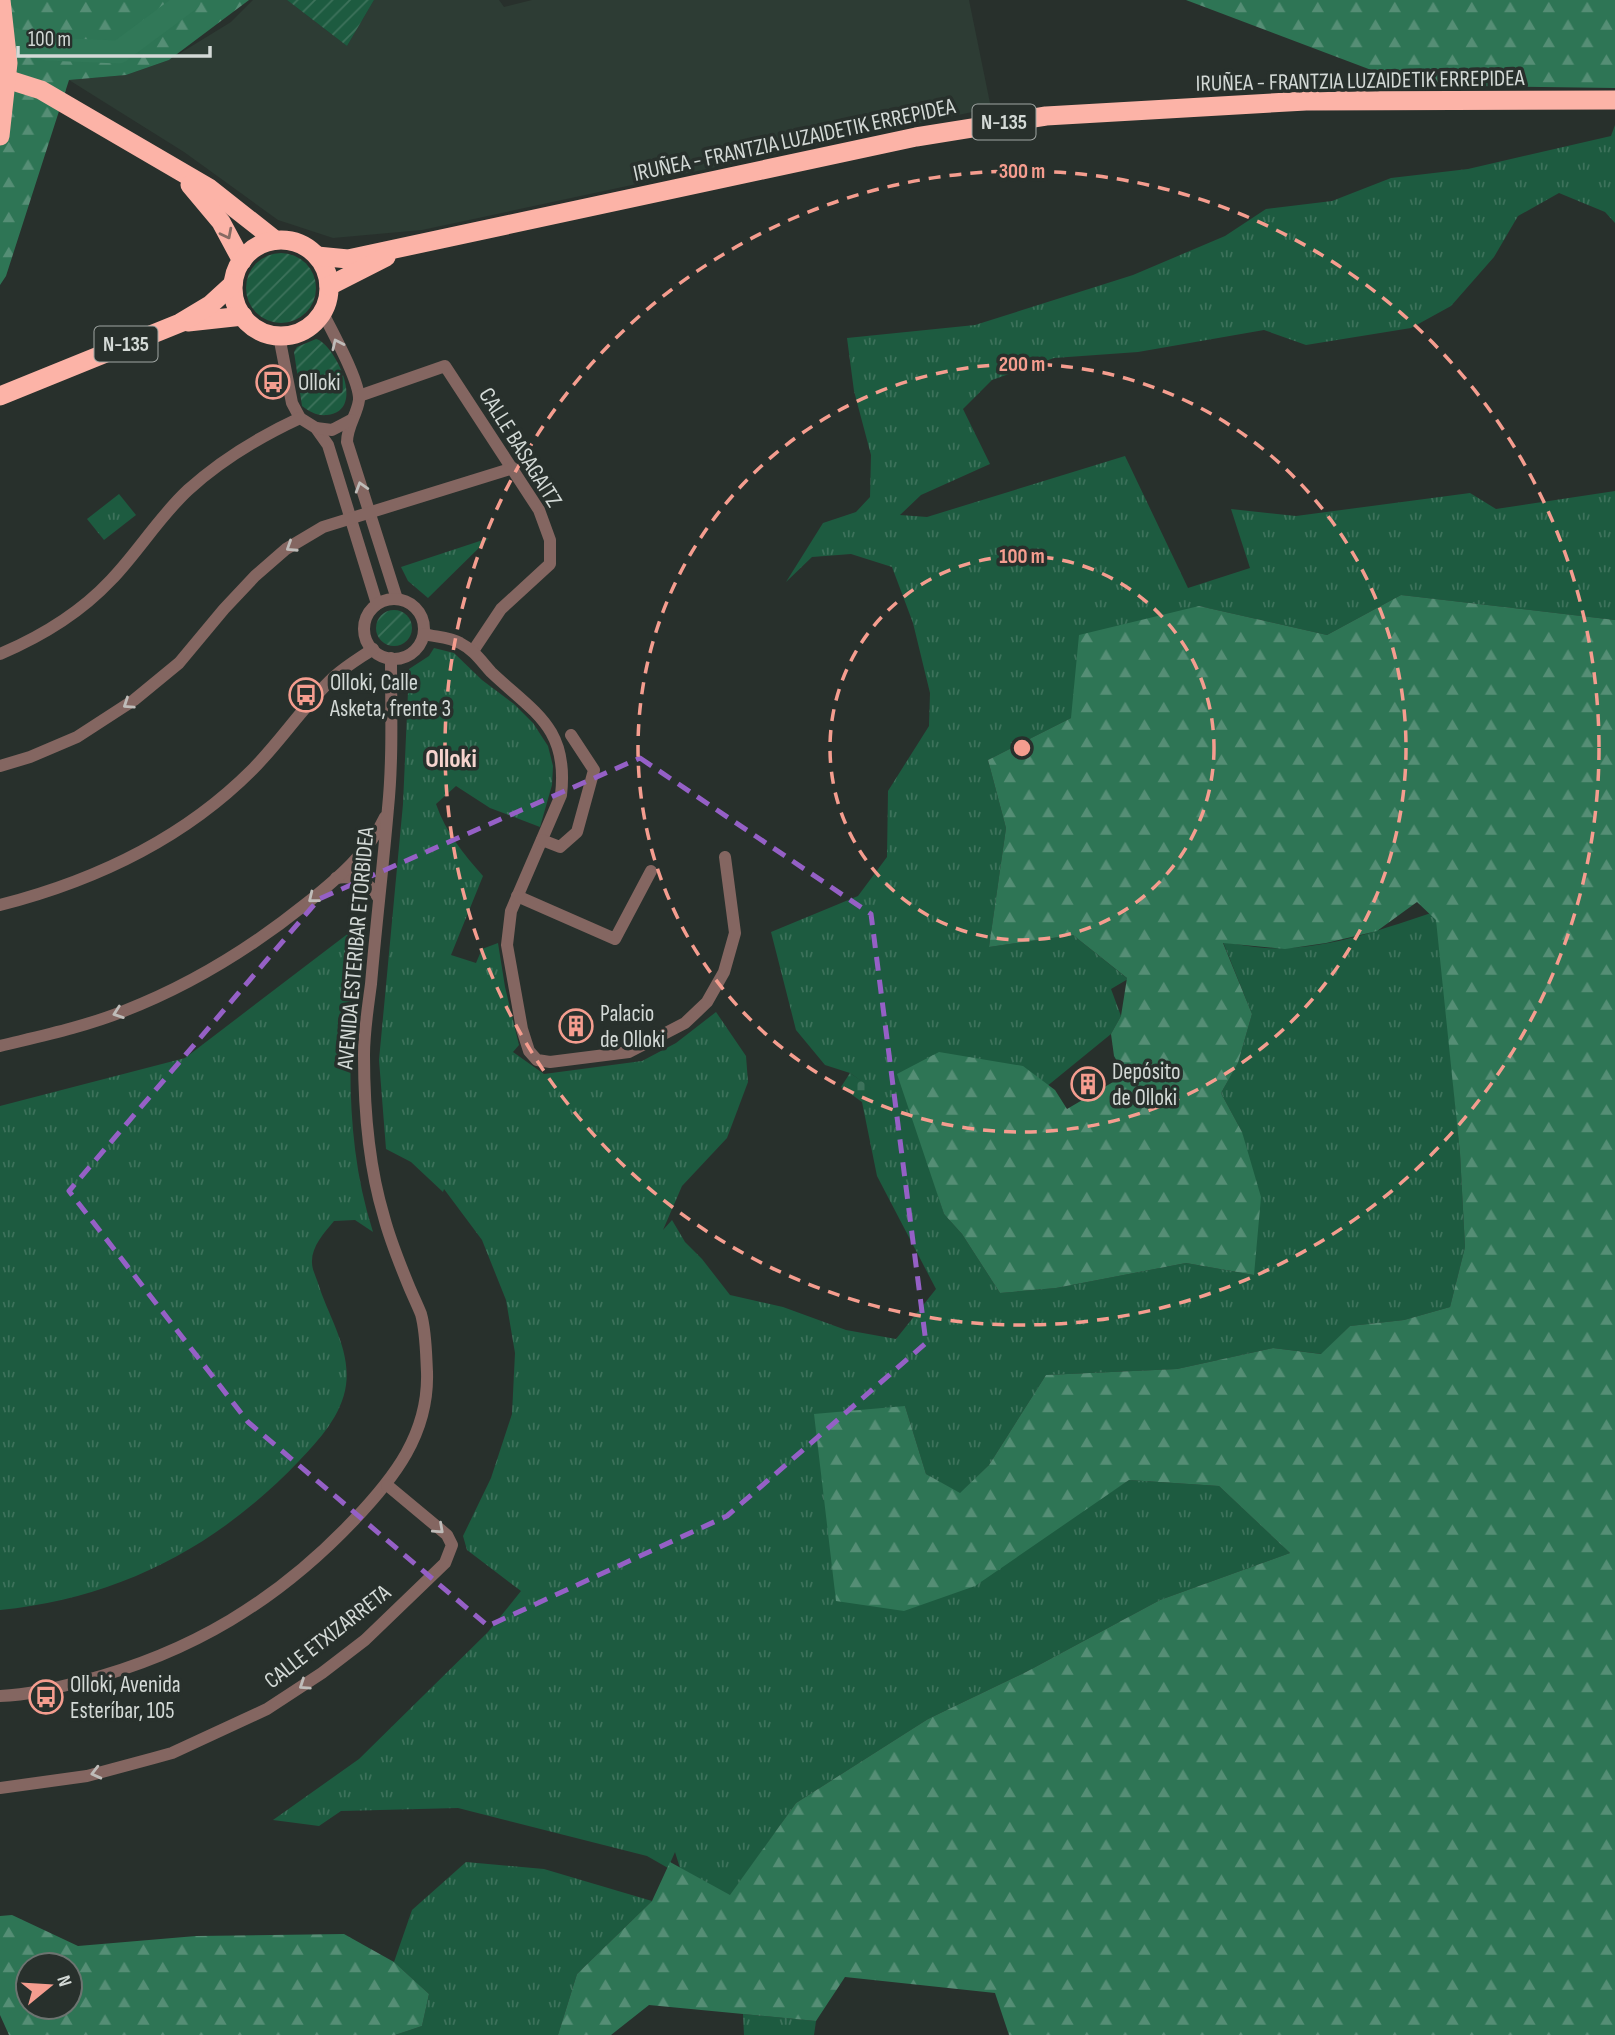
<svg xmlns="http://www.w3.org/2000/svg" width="1615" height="2035" viewBox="0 0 1615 2035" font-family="'Sofia Sans Condensed',sans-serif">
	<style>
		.built { fill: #2d3c34 }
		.grass { fill: url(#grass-tufts) }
		.forest { fill: url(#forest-firs); fill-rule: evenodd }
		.cemetery { fill: url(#cemetery-stones) }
		.garden { fill: url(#garden-furrows) }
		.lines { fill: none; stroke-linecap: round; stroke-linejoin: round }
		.river { stroke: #317858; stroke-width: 23 }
		.minor { stroke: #846661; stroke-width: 12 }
		.highway { stroke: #fcb3a7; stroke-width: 19 }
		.oneway { stroke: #876b63 }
		.oneway2 { stroke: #bfbcb9 }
		.marked { fill: none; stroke: #9560c6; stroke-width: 5; stroke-dasharray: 14 9; stroke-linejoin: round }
		.ring { fill: none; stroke: #f59d8f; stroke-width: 3.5; stroke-dasharray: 12 9 }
		.labels { text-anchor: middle; stroke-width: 7; stroke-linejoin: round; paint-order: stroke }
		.shield { fill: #28302c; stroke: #a0a6a3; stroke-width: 2 }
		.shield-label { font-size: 21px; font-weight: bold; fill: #d3d9d6 }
		.street-label { font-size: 23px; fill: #d3d9d6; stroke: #28302c }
		.poi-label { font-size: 23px; fill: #d3d9d6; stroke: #28302c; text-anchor: start }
		.quarter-label { font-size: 26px; font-weight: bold; fill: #f6d4ce; stroke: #28302c }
		.centre { fill: #f59d8f; stroke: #28302c; stroke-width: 3.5 }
		.ring-label { font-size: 21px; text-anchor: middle; font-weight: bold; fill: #f59d8f; stroke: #28302c; stroke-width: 7; stroke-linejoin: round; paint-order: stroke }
	</style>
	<defs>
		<pattern id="grass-tufts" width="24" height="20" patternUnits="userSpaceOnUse" patternTransform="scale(1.75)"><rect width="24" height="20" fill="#1d5b40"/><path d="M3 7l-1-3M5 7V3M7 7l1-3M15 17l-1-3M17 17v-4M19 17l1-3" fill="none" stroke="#3d725b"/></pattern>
		<pattern id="forest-firs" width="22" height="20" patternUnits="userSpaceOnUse" patternTransform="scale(1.75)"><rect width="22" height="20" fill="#2e7555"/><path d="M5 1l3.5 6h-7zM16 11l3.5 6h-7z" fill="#558e75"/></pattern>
		<pattern id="cemetery-stones" width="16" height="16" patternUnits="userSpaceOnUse" patternTransform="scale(1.75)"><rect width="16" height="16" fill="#1d5b40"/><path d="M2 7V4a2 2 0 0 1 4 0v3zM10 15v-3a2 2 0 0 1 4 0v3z" fill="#3d725b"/></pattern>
		<pattern id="garden-furrows" width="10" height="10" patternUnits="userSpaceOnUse" patternTransform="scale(1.75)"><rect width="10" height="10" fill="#1d5b40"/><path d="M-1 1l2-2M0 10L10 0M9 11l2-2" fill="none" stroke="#3d725b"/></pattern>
	</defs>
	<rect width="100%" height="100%" fill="#28302c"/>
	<!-- built -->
	<path class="built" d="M 253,0 L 287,0 L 347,46 L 374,0 L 499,0 L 504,7 L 532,0 L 969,0 L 991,108 L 422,230 L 333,238 L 278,220 L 184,152 L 69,80 L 126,75 L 169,60 L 231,22 Z"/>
	<!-- grass -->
	<g class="grass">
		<path d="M 1615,125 L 1615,223 L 1605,212 L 1559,193 L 1518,216 L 1494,257 L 1451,306 L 1411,328 L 1306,345 L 1264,330 L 1138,352 L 1054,358 L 992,380 L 963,409 L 990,464 L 921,495 L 900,515 L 927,517 L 1125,456 L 1188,588 L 1250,568 L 1231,509 L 1296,516 L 1470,493 L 1496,509 L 1615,491 L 1615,620 L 1401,595 L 1327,635 L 1199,606 L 1071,718 L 988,760 L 1006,828 L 989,947 L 1073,935 L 1128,979 L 1111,989 L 1121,1016 L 1111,1034 L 1046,1087 L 925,1154 L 944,1214 L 962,1234 L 1000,1293 L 1056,1288 L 1186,1263 L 1254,1275 L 1242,1132 L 1221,1093 L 1238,1063 L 1252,1014 L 1223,942 C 1237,944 1252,947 1266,948 C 1326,951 1382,929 1437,911 L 1460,1153 L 1465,1247 L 1450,1307 L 1404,1320 L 1350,1326 L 1322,1354 L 1273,1348 L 1177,1369 L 1046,1375 L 989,1465 L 960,1494 L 926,1474 L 905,1406 L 836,1600 L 1085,1509 L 1129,1480 L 1219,1486 L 1290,1553 L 1160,1600 L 1026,1672 L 928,1719 L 796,1803 L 730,1896 L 680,1868 L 675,1852 L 668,1868 L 647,1856 L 458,1808 L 341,1811 L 319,1826 L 273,1820 L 359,1759 L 488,1632 L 521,1591 L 467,1550 L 463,1536 L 491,1478 L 512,1414 L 515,1353 L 506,1300 L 482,1240 L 444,1189 L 443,1192 L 411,1162 L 386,1149 L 379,1060 L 403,804 L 409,669 L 429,656 L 434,648 L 454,653 L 482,680 L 514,704 L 533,723 L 548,746 L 553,766 L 552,785 L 540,827 L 490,808 L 456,786 L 436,804 C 446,833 463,853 483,876 L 451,955 L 476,963 L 482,949 L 498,943 L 505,987 L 519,1045 L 513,1052 L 544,1074 L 642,1061 L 676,1043 L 716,1012 L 746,1056 L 748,1082 L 727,1138 L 682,1186 L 663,1230 L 672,1220 L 685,1242 L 702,1259 L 730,1295 L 783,1307 L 846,1330 L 896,1339 L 936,1289 L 877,1176 L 862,1102 L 871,1088 L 850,1073 L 825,1065 L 796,1030 L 771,932 L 858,896 L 887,857 L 888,791 L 929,726 L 930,693 L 913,623 L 892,567 L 851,554 L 812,557 L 786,582 L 823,523 L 856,512 L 870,497 L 871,455 L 854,391 L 847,338 L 975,325 L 1133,275 L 1225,236 L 1266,209 L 1332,201 L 1391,178 L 1468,169 L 1611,136 Z"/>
		<path d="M 119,494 L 136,515 L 104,540 L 87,519 Z"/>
		<path d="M 489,538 L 428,598 L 408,581 L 401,567 Z"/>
		<path d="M 358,926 C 350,1029 341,1132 373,1232 L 355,1220 L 334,1221 C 324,1233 311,1247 312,1263 C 312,1269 316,1277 318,1283 C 328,1316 351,1349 346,1385 C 342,1415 319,1440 299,1461 C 217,1547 119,1598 0,1610 L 0,1106 L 185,1058 Z"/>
		<path d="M 466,1862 L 544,1869 L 652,1901 L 577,1974 L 558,2035 L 395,2035 L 422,2026 L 429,1994 L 394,1962 L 412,1910 Z"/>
		<path d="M 743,2014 L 816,2021 L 814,2035 L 744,2035 Z"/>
	</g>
	<!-- forest -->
	<g class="forest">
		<path d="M 0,0 L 249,0 L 169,60 L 126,75 L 69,80 L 6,276 L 0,285 Z"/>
		<path d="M 1186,0 L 1615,0 L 1615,88 L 1411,85 Z"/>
		<path d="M 1401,595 L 1615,620 L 1615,2035 L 1009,2035 L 995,1993 L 845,1977 L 816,2021 L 649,2005 L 611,2035 L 558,2035 L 577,1974 L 652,1901 L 670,1862 L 730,1895 L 796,1803 L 928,1719 L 1026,1672 L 1160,1600 L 1290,1553 L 1219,1486 L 1129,1480 L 975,1586 L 904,1611 L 836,1601 L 814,1414 L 905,1406 L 926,1474 L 960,1493 L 989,1465 L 1046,1375 L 1177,1369 L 1273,1348 L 1321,1354 L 1350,1326 L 1404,1320 L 1450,1307 L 1465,1247 L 1460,1153 L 1436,920 L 1417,902 L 1377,931 L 1326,943 L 1285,949 L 1223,943 L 1252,1014 L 1238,1063 L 1221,1093 L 1242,1132 L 1261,1197 L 1254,1275 L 1186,1263 L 1056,1288 L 1000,1293 L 962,1234 L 944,1214 L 897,1074 L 939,1052 L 1023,1066 L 1055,1090 L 1067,1109 L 1125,1075 L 1114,1056 L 1111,1034 L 1121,1016 L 1127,978 L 1073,935 L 989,947 L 1006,828 L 988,760 L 1071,718 L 1079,635 L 1199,606 L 1327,635 Z"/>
		<path d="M 12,1915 L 78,1946 L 196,1936 L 344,1934 L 394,1962 L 429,1994 L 422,2026 L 395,2035 L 9,2035 L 0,2015 L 0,1916 ZM 28,1965 L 70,1965 L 70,2007 L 28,2007 Z"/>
	</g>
	<!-- cemetery -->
	<path class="cemetery" d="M 850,1073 L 872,1088 L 862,1102 L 841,1087 Z"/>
	<!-- garden -->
	<g class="garden">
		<path d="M 287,0 L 374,0 L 347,46 Z"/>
		<circle cx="281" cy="288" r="35"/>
		<path d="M 316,339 C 333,342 369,411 327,415 C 317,416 310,412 302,406 L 294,352 L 297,347 Z"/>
		<circle cx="394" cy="628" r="18"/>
	</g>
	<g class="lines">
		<!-- river -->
		<path class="river" d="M 0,35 L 46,49 L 119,52 L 189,0"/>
		<!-- minor -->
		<g class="minor">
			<path d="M 323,313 C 332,332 360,381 359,400 C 357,415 347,426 347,442 L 397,599"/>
			<path d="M 279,336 L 292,403 L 300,418 L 316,428 L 328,445 L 377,604"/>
			<path d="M 359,396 L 445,366 L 539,510 L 550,540 L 550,564 L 501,609 L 473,651"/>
			<path d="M 316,428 L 332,430 L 351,420"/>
			<circle cx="394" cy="629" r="30"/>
			<path d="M 424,634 C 435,637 450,637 460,643 C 474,650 481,661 491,672 C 533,712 569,727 561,795 L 511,911 L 507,945 L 522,1029 L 529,1051 L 537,1060 L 550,1062 L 629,1052 L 685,1023 L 707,1002 L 724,972 L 735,933 L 725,857"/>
			<path d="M 0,654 C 40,637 81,612 111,580 C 138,552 159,517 188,490 C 221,460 259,437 300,418"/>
			<path d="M 0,766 L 30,757 L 77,737 L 134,700 L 179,663 L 224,609 L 255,576 L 286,549 L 323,527 L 513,468"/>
			<path d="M 542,840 L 560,847 L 577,832 L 594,770 L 571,735"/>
			<path d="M 336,878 C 355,875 370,882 379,899"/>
			<path d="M 517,896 L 615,939 L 651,871"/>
			<path d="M 0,905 C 94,881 183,839 252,770 C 281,741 304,705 334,677 C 346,666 360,658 373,649"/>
			<path d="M 0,1046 C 41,1036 84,1027 124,1011 C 191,985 251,948 307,903 C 337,879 369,852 385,817"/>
			<path d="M 0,1696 C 28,1695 56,1688 83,1681 C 191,1653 277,1601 354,1520 C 394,1478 429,1434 427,1372 C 426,1353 426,1332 421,1314 C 417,1304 412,1294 408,1284 C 399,1262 390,1240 384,1217 C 368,1164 364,1109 364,1055 C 364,1031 368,1007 371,984 C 376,925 383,867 388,808 C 393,759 391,708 391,658"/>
			<path d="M 0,1788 L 87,1776 L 154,1758 L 172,1753 L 267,1709 L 322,1673 L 365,1640 L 445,1563 L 452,1545 L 447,1535 L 387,1485"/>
		</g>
		<!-- highway -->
		<g class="highway">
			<path d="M 0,77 L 41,90 L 209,188 L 275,240"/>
			<path d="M 0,136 L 8,63 L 1,0"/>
			<path d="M 190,185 L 221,222 L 242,261"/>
			<circle cx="281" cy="288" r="48"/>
			<path d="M 317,256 L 348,259 L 916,137 L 1046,116 L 1306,101 L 1615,100"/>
			<path d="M 329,286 L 386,257"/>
			<path d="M 188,322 L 243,316"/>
			<path d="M 0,396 L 180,323 L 210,305 L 233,284"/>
		</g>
	</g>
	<!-- one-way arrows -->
	<defs><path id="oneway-chevron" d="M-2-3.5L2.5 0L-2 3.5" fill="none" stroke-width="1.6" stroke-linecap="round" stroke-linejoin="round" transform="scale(1.75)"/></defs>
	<use class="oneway" href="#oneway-chevron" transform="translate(227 234) rotate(63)"/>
	<g class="oneway2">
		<use href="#oneway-chevron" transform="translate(337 344) rotate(-115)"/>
		<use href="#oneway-chevron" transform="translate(361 487) rotate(-107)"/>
		<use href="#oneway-chevron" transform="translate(291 547) rotate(147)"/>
		<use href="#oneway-chevron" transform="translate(128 704) rotate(146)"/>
		<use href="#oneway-chevron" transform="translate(313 898) rotate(141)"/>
		<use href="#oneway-chevron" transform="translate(118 1013) rotate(161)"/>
		<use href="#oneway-chevron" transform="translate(439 1529) rotate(42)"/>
		<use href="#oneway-chevron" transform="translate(304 1685) rotate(146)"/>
		<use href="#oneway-chevron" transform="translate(96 1773) rotate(166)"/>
	</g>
	<!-- marked area -->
	<path class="marked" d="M 640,758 L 871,914 L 926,1343 L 727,1516 L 488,1626 L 248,1422 L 69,1191 L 319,899 Z"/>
	<!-- distance rings -->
	<g class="ring">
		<circle cx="1022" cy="748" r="192"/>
		<circle cx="1022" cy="748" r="384"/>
		<circle cx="1022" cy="748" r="577"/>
	</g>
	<!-- icons -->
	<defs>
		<symbol id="bus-ring" viewBox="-11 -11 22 22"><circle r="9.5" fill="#28302c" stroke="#f59d8f" stroke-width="1.5"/><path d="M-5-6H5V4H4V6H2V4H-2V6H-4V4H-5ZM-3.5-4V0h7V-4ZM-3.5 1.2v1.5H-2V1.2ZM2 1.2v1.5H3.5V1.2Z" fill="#f59d8f"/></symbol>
		<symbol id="building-ring" viewBox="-11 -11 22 22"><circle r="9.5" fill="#28302c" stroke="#f59d8f" stroke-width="1.5"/><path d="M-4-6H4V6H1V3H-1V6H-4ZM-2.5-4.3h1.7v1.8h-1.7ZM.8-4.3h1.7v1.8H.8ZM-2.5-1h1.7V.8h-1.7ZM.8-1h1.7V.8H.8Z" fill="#f59d8f"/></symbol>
	</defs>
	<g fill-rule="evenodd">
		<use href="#bus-ring" x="254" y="363" width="38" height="38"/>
		<use href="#bus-ring" x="287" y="676" width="38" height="38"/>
		<use href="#building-ring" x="557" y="1007" width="38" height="38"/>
		<use href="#building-ring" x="1069" y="1065" width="38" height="38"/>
		<use href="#bus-ring" x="27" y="1678" width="38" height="38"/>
	</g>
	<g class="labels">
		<!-- shield labels -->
		<g class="shield">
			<rect x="972.5" y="104.5" width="63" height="35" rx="5"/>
			<rect x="94.5" y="326.5" width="63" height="35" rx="5"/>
		</g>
		<g class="shield-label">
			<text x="1004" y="129">N-135</text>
			<text x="126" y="351">N-135</text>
		</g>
		<!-- street labels -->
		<g class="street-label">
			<text transform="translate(1360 80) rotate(-1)" y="8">IRUÑEA - FRANTZIA LUZAIDETIK ERREPIDEA</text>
			<text transform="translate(794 139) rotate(-12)" y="8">IRUÑEA - FRANTZIA LUZAIDETIK ERREPIDEA</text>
			<text transform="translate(521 447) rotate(58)" y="8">CALLE BASAGAITZ</text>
			<text transform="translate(355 948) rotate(-85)" y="8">AVENIDA ESTERIBAR ETORBIDEA</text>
			<text transform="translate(327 1636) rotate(-38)" y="8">CALLE ETXIZARRETA</text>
		</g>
		<!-- poi labels -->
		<g class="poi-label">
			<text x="298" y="390">Olloki</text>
			<text x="330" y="690">Olloki, Calle<tspan x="330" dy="26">Asketa, frente 3</tspan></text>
			<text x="600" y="1021">Palacio<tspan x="600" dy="26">de Olloki</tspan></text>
			<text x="1112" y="1079">Depósito<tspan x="1112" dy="26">de Olloki</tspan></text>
			<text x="70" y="1692">Olloki, Avenida<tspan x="70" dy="26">Esteríbar, 105</tspan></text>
		</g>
		<!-- quarter labels -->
		<g class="quarter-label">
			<text x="451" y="767">Olloki</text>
		</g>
	</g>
	<circle cx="1022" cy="748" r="10" class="centre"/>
	<g class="ring-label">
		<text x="1022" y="178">300 m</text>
		<text x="1022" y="371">200 m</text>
		<text x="1022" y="563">100 m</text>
	</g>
	<!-- north arrow -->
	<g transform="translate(49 1986) rotate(72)"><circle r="33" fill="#28302c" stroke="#6c7470" stroke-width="2"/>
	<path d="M0-5L12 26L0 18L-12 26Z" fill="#f59d8f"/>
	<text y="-10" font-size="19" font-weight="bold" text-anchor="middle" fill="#d3d9d6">N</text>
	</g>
	<!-- scale -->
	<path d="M18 46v10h192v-10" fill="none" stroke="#d3d9d6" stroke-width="3.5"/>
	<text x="28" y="46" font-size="21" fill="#d3d9d6" stroke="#28302c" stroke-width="5" paint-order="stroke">100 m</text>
</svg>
